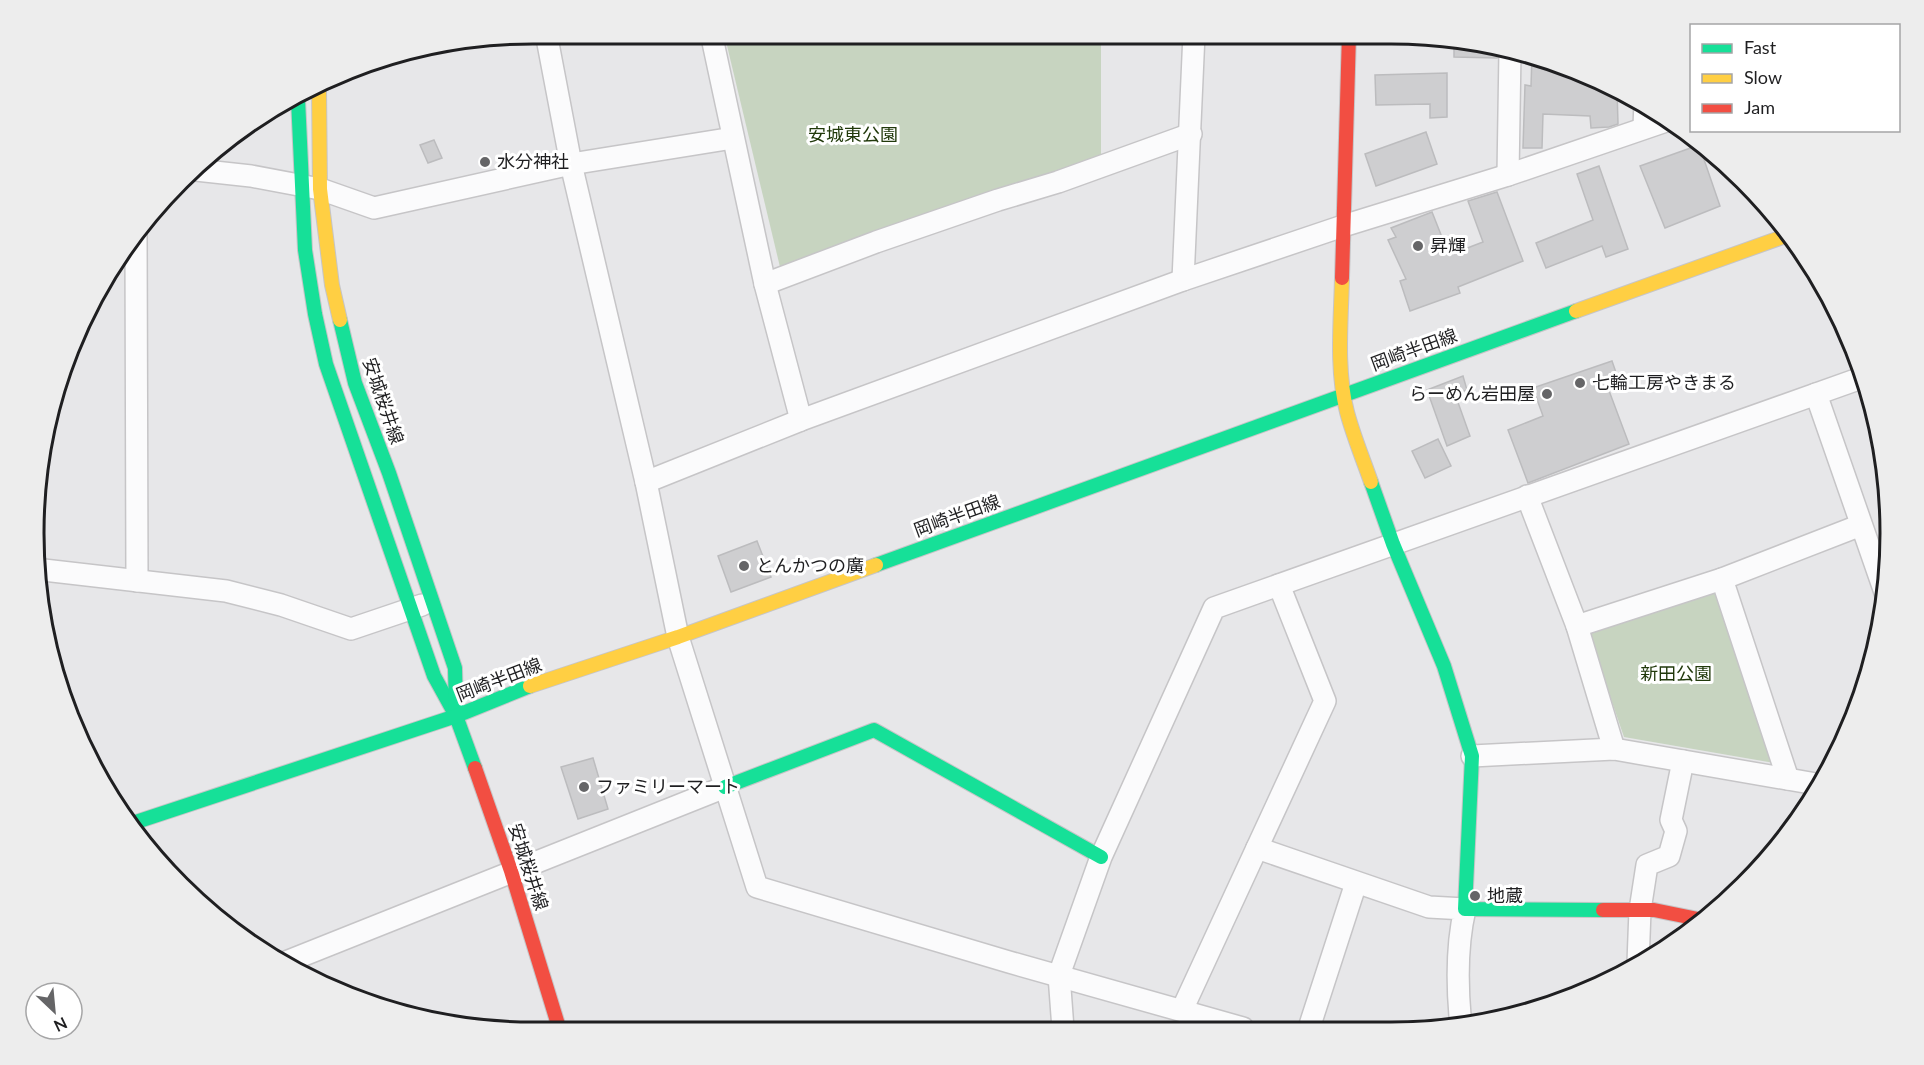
<svg xmlns="http://www.w3.org/2000/svg" width="1924" height="1065" viewBox="0 0 1924 1065" font-family="Lato,'Noto Sans JP',sans-serif">
	<style>
		.green { fill: #c7d4c0 }
		.building { fill: #ceced0; stroke: #bcbcbe; stroke-width: 1.5 }
		.lines { fill: none; stroke-linecap: round; stroke-linejoin: round }
		.street-casing { stroke: #c6c5c7; stroke-width: 24 }
		.fast-casing { stroke: #c6c5c7; stroke-width: 16 }
		.slow-casing { stroke: #c6c5c7; stroke-width: 16 }
		.jam-casing { stroke: #c6c5c7; stroke-width: 16 }
		.street { stroke: #fbfbfc; stroke-width: 21 }
		.fast { stroke: #16e098; stroke-width: 14 }
		.slow { stroke: #ffcf43; stroke-width: 14 }
		.jam { stroke: #f24e42; stroke-width: 14 }
		.poi-dot { fill: #656567; stroke: #fff; stroke-width: 2 }
		.labels { text-anchor: middle; stroke-width: 6; stroke-linejoin: round; paint-order: stroke }
		.park-label { font-size: 18px; fill: #21390b; stroke: #fff }
		.poi-label { font-size: 18px; fill: #1f1f21; stroke: #fff; text-anchor: start }
		.street-label { font-size: 18px; fill: #1f1f21; stroke: #fff }
		.rim { fill: none; stroke: #1f1f21; stroke-width: 3 }
	</style>
	<rect width="100%" height="100%" fill="#e7e7e9"/>
	<!-- green -->
	<g class="green">
		<path d="M 724,33 L 1101,34 L 1101,156 L 780,267 Z"/>
		<path d="M 1720,586 L 1780,764 L 1624,737 L 1588,632 Z"/>
	</g>
	<!-- building -->
	<g class="building">
		<path d="M 1454,40 L 1498,49 L 1497,58 L 1454,57 Z"/>
		<path d="M 1532,55 L 1552,59 L 1617,89 L 1618,124 L 1609,127 L 1591,128 L 1590,116 L 1543,114 L 1542,148 L 1523,148 L 1525,85 L 1531,86 Z"/>
		<path d="M 1447,73 L 1447,117 L 1430,118 L 1430,104 L 1376,105 L 1375,75 Z"/>
		<path d="M 1426,132 L 1437,164 L 1376,186 L 1365,154 Z"/>
		<path d="M 434,140 L 442,158 L 428,163 L 420,145 Z"/>
		<path d="M 1699,145 L 1720,206 L 1665,228 L 1640,166 Z"/>
		<path d="M 1599,166 L 1628,249 L 1606,257 L 1602,246 L 1546,268 L 1536,243 L 1593,220 L 1577,174 Z"/>
		<path d="M 1497,192 L 1523,261 L 1458,287 L 1460,293 L 1410,311 L 1400,281 L 1406,279 L 1388,240 L 1396,237 L 1391,228 L 1432,212 L 1449,255 L 1483,242 L 1468,201 Z"/>
		<path d="M 1612,361 L 1620,384 L 1608,388 L 1629,444 L 1528,483 L 1508,430 L 1543,416 L 1533,388 Z"/>
		<path d="M 1463,376 L 1467,390 L 1455,394 L 1470,436 L 1447,446 L 1427,390 Z"/>
		<path d="M 1438,439 L 1451,466 L 1425,478 L 1412,451 Z"/>
		<path d="M 757,541 L 771,577 L 731,592 L 718,556 Z"/>
		<path d="M 593,758 L 608,809 L 578,819 L 561,767 Z"/>
	</g>
	<g class="lines">
		<defs>
			<g id="street">
				<path d="M 546,33 L 571,164 L 646,482 L 678,637 L 757,887 L 1009,962 L 1243,1028"/>
				<path d="M 711,33 L 765,284 L 801,420"/>
				<path d="M 1644,127 L 1645,102"/>
				<path d="M 196,170 L 251,176 L 320,189 L 374,208 L 571,164 L 733,138"/>
				<path d="M 1508,175 L 1510,51"/>
				<path d="M 136,235 L 137,581"/>
				<path d="M 1183,280 L 1194,34"/>
				<path d="M 765,284 L 876,242 L 998,200 L 1058,182 L 1191,134"/>
				<path d="M 1816,394 L 1887,598"/>
				<path d="M 646,482 L 801,420 L 1183,280 L 1343,226 L 1508,175 L 1669,120"/>
				<path d="M 1527,496 L 1577,626 L 1614,749"/>
				<path d="M 35,569 L 226,591 L 281,605 L 351,629 L 422,605"/>
				<path d="M 1722,579 L 1788,779"/>
				<path d="M 1577,626 L 1722,579 L 1861,525"/>
				<path d="M 1472,756 L 1614,749 L 1822,785"/>
				<path d="M 1257,848 L 1429,907 L 1465,909 C 1456,947 1457,988 1461,1027"/>
				<path d="M 1638,963 L 1640,910 L 1647,865 L 1669,856 L 1676,831 L 1671,820 L 1683,761"/>
				<path d="M 281,964 L 725,787"/>
				<path d="M 1182,1010 L 1325,701 L 1279,585"/>
				<path d="M 1309,1028 L 1356,883"/>
				<path d="M 1063,1029 L 1059,975 L 1101,857 L 1214,608 L 1864,377"/>
			</g>
			<g id="fast">
				<path d="M 298,99 L 305,250 L 315,314 L 326,364 L 434,676 L 456,716 L 475,768"/>
				<path d="M 340,320 L 355,383 L 389,473 L 455,668 L 456,711"/>
				<path d="M 1371,482 L 1393,544 L 1444,666 L 1472,756 L 1465,909 L 1603,910"/>
				<path d="M 876,565 L 1576,311"/>
				<path d="M 725,787 L 874,730 L 1101,857"/>
				<path d="M 133,823 L 456,716 L 530,686"/>
			</g>
			<g id="slow">
				<path d="M 319,88 L 320,189 L 332,285 L 340,320"/>
				<path d="M 1342,278 C 1341,322 1336,369 1347,412 C 1353,435 1363,459 1371,482"/>
				<path d="M 1576,311 L 1791,234"/>
				<path d="M 530,686 L 678,637 L 876,565"/>
			</g>
			<g id="jam">
				<path d="M 1342,278 L 1349,34"/>
				<path d="M 475,768 L 511,871 L 560,1031"/>
				<path d="M 1603,910 L 1654,910 L 1703,920"/>
			</g>
		</defs>
		<!-- street casing -->
		<use href="#street" class="street-casing"/>
		<!-- fast casing -->
		<use href="#fast" class="fast-casing"/>
		<!-- slow casing -->
		<use href="#slow" class="slow-casing"/>
		<!-- jam casing -->
		<use href="#jam" class="jam-casing"/>
		<!-- street -->
		<use href="#street" class="street"/>
		<!-- fast -->
		<use href="#fast" class="fast"/>
		<!-- slow -->
		<use href="#slow" class="slow"/>
		<!-- jam -->
		<use href="#jam" class="jam"/>
	</g>
	<!-- markers -->
	<g class="poi-dot">
		<circle cx="485" cy="162" r="6"/>
		<circle cx="1418" cy="246" r="6"/>
		<circle cx="1580" cy="383" r="6"/>
		<circle cx="1547" cy="394" r="6"/>
		<circle cx="744" cy="566" r="6"/>
		<circle cx="584" cy="787" r="6"/>
		<circle cx="1475" cy="896" r="6"/>
	</g>
	<g class="labels">
		<!-- park labels -->
		<g class="park-label">
			<text x="853" y="141">安城東公園</text>
			<text x="1676" y="680">新田公園</text>
		</g>
		<!-- poi labels -->
		<g class="poi-label">
			<text x="497" y="168">水分神社</text>
			<text x="1430" y="252">昇輝</text>
			<text x="1592" y="389">七輪工房やきまる</text>
			<text x="1535" y="400" text-anchor="end">らーめん岩田屋</text>
			<text x="756" y="572">とんかつの廣</text>
			<text x="596" y="793">ファミリーマート</text>
			<text x="1487" y="902">地蔵</text>
		</g>
		<!-- street labels -->
		<g class="street-label">
			<text transform="translate(1414 350) rotate(-20)" y="6">岡崎半田線</text>
			<text transform="translate(383 401) rotate(71)" y="6">安城桜井線</text>
			<text transform="translate(957 516) rotate(-20)" y="6">岡崎半田線</text>
			<text transform="translate(499 680) rotate(-21)" y="6">岡崎半田線</text>
			<text transform="translate(528 867) rotate(72)" y="6">安城桜井線</text>
		</g>
	</g>
	<!-- crop -->
	<path d="M0 0H1924V1065H0ZM533 44H1391A489 489 0 0 1 1880 533V533A489 489 0 0 1 1391 1022H533A489 489 0 0 1 44 533V533A489 489 0 0 1 533 44Z" fill="#ededed" fill-rule="evenodd"/>
	<path class="rim" d="M533 44H1391A489 489 0 0 1 1880 533V533A489 489 0 0 1 1391 1022H533A489 489 0 0 1 44 533V533A489 489 0 0 1 533 44Z"/>
	<!-- legend -->
	<rect x="1690" y="24" width="210" height="108" fill="#ffffff" stroke="#a5a5a6" stroke-width="1.5"/>
	<rect x="1702" y="44" width="30" height="9" fill="#16e098" stroke="#a5a5a6" stroke-width="1.5"/>
	<text x="1744" y="54" font-size="18" fill="#1f1f21">Fast</text>
	<rect x="1702" y="74" width="30" height="9" fill="#ffcf43" stroke="#a5a5a6" stroke-width="1.5"/>
	<text x="1744" y="84" font-size="18" fill="#1f1f21">Slow</text>
	<rect x="1702" y="104" width="30" height="9" fill="#f24e42" stroke="#a5a5a6" stroke-width="1.5"/>
	<text x="1744" y="114" font-size="18" fill="#1f1f21">Jam</text>
	<!-- north arrow -->
	<g transform="translate(54 1011) rotate(154)"><circle r="28" fill="#ffffff" stroke="#a5a5a6" stroke-width="1.5"/>
	<path d="M0-4.5L10 22L0 15L-10 22Z" fill="#656567"/>
	<text y="-9" font-size="16" font-weight="bold" text-anchor="middle" fill="#1f1f21">N</text>
	</g>
</svg>
